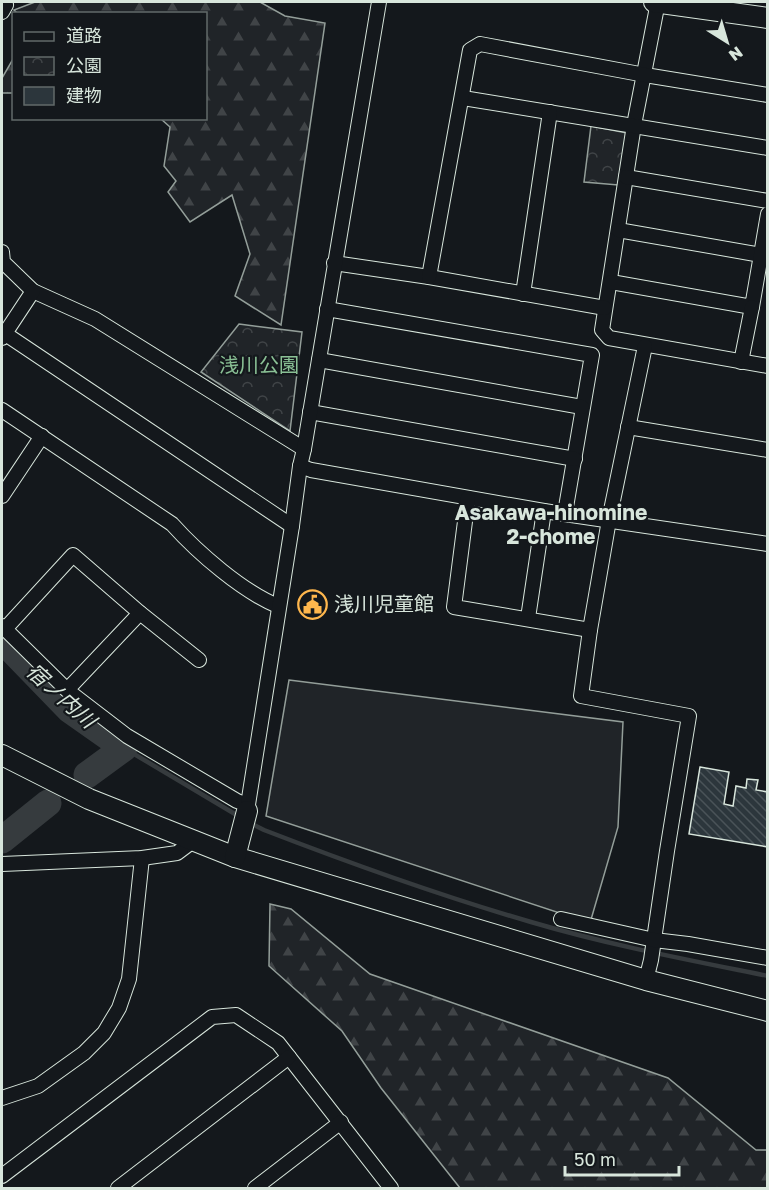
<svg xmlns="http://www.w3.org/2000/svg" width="769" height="1190" viewBox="0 0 769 1190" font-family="'Golos Text','Noto Sans JP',sans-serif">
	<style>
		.grass { fill: #202428; stroke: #939e99; stroke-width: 1.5 }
		.forest { fill: url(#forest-firs); stroke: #939e99; stroke-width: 1.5 }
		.park { fill: url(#park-crowns); stroke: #939e99; stroke-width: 1.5 }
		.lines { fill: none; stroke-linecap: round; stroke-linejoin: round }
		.stream { stroke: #363b3e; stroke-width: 4.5 }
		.river { stroke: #363b3e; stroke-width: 27 }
		.building { fill: url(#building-back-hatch); stroke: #d8e6dc; stroke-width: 1.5 }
		.street-casing { stroke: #d8e6dc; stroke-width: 16 }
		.secondary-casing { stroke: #d8e6dc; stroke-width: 22 }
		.street { stroke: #14181c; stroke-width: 14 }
		.secondary { stroke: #14181c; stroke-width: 20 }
		.labels { text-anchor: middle; stroke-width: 4.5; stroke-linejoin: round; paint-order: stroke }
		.park-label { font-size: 20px; fill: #8ac095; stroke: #14181c }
		.poi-label { font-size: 20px; fill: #d8e6dc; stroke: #14181c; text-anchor: start }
		.neighbourhood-label { font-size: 21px; font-weight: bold; fill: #d8e6dc; stroke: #14181c }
		.water-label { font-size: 21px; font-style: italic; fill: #d8e6dc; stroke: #14181c }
	</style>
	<defs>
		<pattern id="forest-firs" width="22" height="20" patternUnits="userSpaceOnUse" patternTransform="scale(1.5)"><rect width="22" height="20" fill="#202428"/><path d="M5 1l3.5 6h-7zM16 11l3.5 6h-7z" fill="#404447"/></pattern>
		<pattern id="park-crowns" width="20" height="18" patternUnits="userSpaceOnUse" patternTransform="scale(1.5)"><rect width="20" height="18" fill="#202428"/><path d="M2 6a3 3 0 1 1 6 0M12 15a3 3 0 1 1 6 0" fill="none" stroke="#404447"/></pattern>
		<pattern id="building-back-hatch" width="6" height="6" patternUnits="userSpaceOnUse" patternTransform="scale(1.5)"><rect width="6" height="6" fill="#2c363c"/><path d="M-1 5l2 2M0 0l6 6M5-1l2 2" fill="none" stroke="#4a5358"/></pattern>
	</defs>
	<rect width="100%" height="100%" fill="#14181c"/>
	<!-- grass -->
	<path class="grass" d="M 289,680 L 623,722 L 618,827 L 590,923 L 266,816 Z"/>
	<!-- forest -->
	<g class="forest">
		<path d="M 35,2 L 260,2 L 285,16 L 325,23 L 281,325 L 235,296 L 250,254 L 232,195 L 190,222 L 168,192 L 176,181 L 164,166 L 170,127 L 161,119 L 206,118 L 206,14 L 18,14 L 14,10 Z"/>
		<path d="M 13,59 L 13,93 L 2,93 L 2,78 Z"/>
		<path d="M 270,904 L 291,909 L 370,974 L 668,1078 L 756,1150 L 767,1150 L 767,1188 L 460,1188 L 381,1088 L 342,1031 L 269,966 Z"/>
	</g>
	<!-- park -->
	<g class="park">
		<path d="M 591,126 L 627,133 L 618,185 L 584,182 Z"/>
		<path d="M 239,324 L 302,332 L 290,431 L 201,372 Z"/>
	</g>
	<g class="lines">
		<!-- stream -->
		<g class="stream">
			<path d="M 124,748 L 240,817"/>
			<path d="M 250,823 L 264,830 C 352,864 441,896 531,922 C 609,945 689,960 768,976"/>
		</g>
		<!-- river -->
		<g class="river">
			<path d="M 2,640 L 70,710 L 124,748 L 87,775"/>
			<path d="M 2,840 L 48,803"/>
		</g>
	</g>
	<!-- building -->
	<path class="building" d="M 700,767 L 729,772 L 724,804 L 733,806 L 736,786 L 746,788 L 747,779 L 758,780 L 756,790 L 768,792 L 768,847 L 689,834 Z"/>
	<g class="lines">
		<defs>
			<g id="street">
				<path d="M 658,2 L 634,125 L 602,330 L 609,338 L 768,366"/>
				<path d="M 2,12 L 6,5 L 4,2"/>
				<path d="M 463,98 L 768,148"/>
				<path d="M 626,177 L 768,201"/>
				<path d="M 618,230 L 761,255"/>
				<path d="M 2,252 L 3,262 L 33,291 L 95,319 L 304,449"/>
				<path d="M 334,263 L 429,277 L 605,308"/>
				<path d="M 429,277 L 470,50 L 480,44 L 645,75 L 768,95"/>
				<path d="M 611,282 L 752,307 L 768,214"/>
				<path d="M 523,294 L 550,112"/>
				<path d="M 327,309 L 592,355 L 565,513"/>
				<path d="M 4,333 L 292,526"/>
				<path d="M 2,338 L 33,291"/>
				<path d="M 319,360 L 582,407"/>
				<path d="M 741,362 L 752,307"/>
				<path d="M 2,410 L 172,524 C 198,553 243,592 278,606"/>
				<path d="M 310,412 L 575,459"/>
				<path d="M 628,427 L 768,450"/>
				<path d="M 300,466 L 311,470 L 544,511 L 768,544"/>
				<path d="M 2,496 L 42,436"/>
				<path d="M 468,498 L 454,607 L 590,630 L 609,520 L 645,346"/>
				<path d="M 528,618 L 544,511"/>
				<path d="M 2,626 L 67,690 L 127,736 L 237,801 L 248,805"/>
				<path d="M 5,629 L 73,555 L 140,613 L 199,660"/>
				<path d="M 590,630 L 581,696 L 689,716 L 667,851 L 651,960 L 646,980"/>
				<path d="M 67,690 L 140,613"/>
				<path d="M 247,811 L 292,526 L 300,466 L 304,449 L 379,2"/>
				<path d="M 2,864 L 142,858 L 177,853 L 193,841"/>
				<path d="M 561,919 L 654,940 L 688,944 L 768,958"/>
				<path d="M 2,1098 L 38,1086 L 84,1053 L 104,1033 L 119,1008 L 129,979 L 142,858"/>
				<path d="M 2,1176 L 212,1017 L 236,1015 L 278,1043 L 391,1188"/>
				<path d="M 118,1188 L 289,1057"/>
				<path d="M 255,1188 L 341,1122"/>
			</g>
			<g id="secondary">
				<path d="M 654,2 L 768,18"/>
				<path d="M 2,755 L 89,799 L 235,857 L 646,980 L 768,1011"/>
				<path d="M 235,857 L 247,811"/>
			</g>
		</defs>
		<!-- street casing -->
		<use href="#street" class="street-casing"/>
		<!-- secondary casing -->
		<use href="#secondary" class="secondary-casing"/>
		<!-- street -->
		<use href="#street" class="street"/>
		<!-- secondary -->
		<use href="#secondary" class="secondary"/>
	</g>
	<!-- icons -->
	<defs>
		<symbol id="civic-ring" viewBox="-11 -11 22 22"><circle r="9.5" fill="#14181c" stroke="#ffb74d" stroke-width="1.5"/><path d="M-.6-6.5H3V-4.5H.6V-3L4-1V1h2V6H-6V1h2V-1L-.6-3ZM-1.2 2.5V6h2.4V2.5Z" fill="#ffb74d"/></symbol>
	</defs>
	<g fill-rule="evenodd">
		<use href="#civic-ring" x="296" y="588" width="33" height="33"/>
	</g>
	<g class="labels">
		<!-- park labels -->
		<g class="park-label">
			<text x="259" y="372">浅川公園</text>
		</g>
		<!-- poi labels -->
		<g class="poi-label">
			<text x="334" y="611">浅川児童館</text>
		</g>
		<!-- neighbourhood labels -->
		<g class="neighbourhood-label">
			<text x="551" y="520">Asakawa-hinomine<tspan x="551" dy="24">2-chome</tspan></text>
		</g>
		<!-- water labels -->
		<g class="water-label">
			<text transform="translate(61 696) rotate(42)" y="7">宿ノ内川</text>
		</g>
	</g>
	<!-- border -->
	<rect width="769" height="1190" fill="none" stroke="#d8e6dc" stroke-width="6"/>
	<!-- legend -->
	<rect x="12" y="12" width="195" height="108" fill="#14181c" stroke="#626a69" stroke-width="1.5"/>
	<rect x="24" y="32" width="30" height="9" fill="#14181c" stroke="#626a69" stroke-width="1.5"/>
	<text x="66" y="42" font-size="18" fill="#d8e6dc">道路</text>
	<rect x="24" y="57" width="30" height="18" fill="url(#park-crowns)" stroke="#626a69" stroke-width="1.5"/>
	<text x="66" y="72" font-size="18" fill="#d8e6dc">公園</text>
	<rect x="24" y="87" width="30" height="18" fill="#2c363c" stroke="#626a69" stroke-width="1.5"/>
	<text x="66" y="102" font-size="18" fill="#d8e6dc">建物</text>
	<!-- north arrow -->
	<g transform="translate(727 42) rotate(143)" stroke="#14181c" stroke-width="4.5" paint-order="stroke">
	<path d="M0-4.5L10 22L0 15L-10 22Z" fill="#d8e6dc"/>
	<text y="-9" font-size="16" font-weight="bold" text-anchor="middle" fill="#d8e6dc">N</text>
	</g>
	<!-- scale -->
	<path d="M565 1166v9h114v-9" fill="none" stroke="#d8e6dc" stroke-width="3"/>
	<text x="574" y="1166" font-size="18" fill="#d8e6dc" stroke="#14181c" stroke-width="4.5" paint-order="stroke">50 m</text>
</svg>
